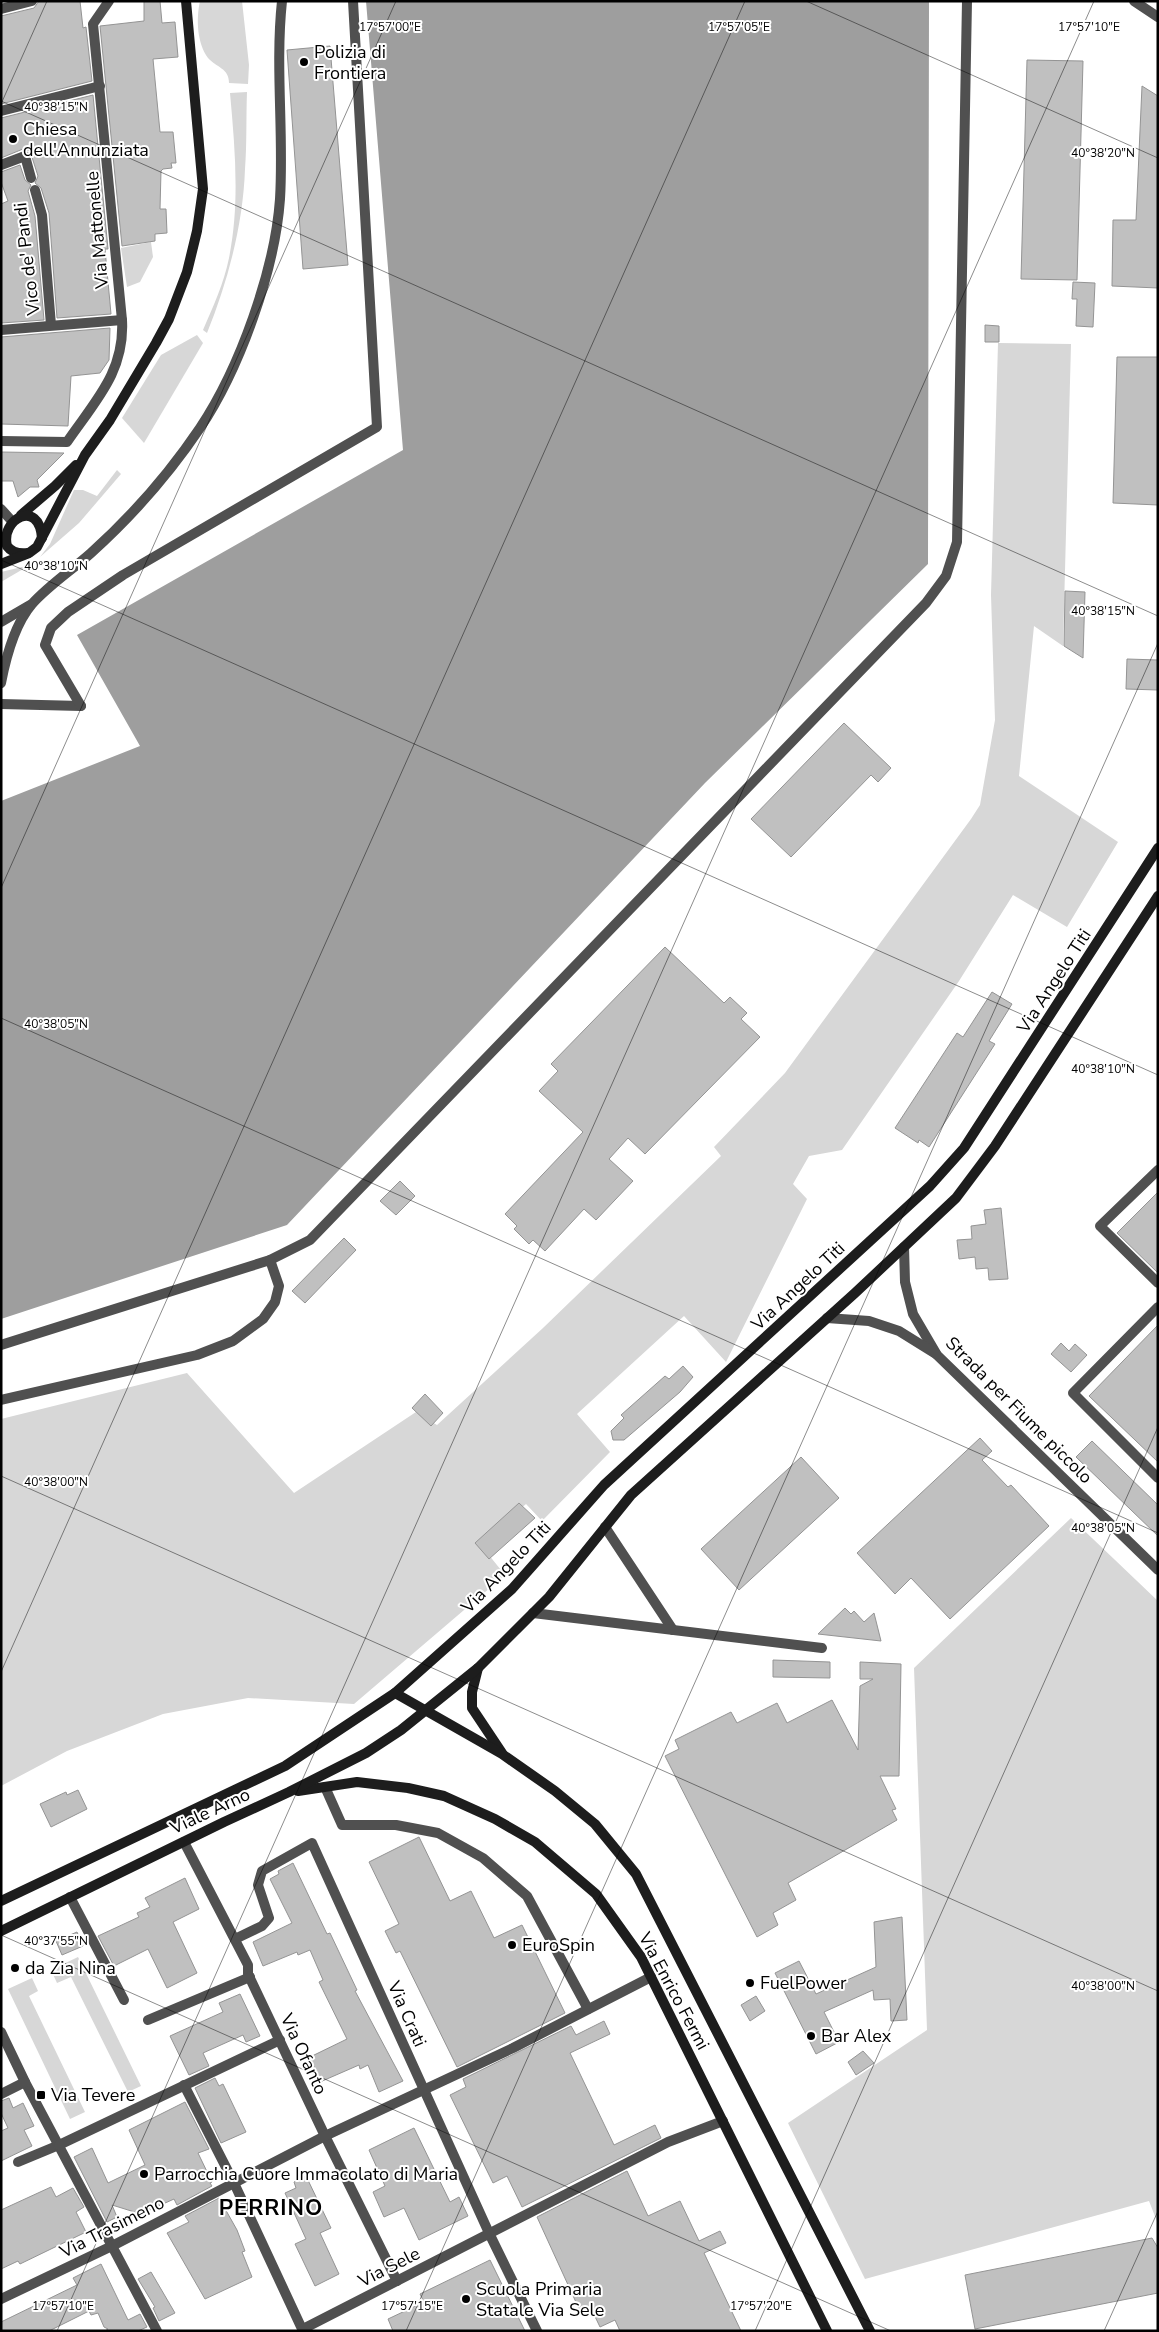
<svg xmlns="http://www.w3.org/2000/svg" width="1159" height="2332" viewBox="0 0 1159 2332" font-family="'Nunito Sans',sans-serif">
	<style>
		.green { fill: #d7d7d7 }
		.water { fill: #9e9e9e }
		.building { fill: #c0c0c0; stroke: #949494 }
		.lines { fill: none; stroke-linecap: round; stroke-linejoin: round }
		.lane { stroke: #505050; stroke-width: 10 }
		.street { stroke: #505050; stroke-width: 10 }
		.secondary { stroke: #1d1d1d; stroke-width: 10 }
		.ticks { fill: none; stroke: #000; stroke-width: 1; stroke-opacity: 0.45 }
		.poi-dot { fill: #000; stroke: #fff; stroke-width: 2 }
		.labels { text-anchor: middle; stroke-width: 4; stroke-linejoin: round; paint-order: stroke }
		.poi-label { font-size: 18px; fill: #000; stroke: #fff; text-anchor: start }
		.street-label { font-size: 18px; fill: #000; stroke: #fff }
		.district-label { font-size: 22px; font-weight: bold; letter-spacing: 1px; fill: #000; stroke: #fff }
		.ticks-label { font-size: 12px; text-anchor: middle; fill: #000; stroke: #fff; stroke-width: 4; stroke-linejoin: round; paint-order: stroke }
	</style>
	<rect width="100%" height="100%" fill="#fff"/>
	<!-- green -->
	<g class="green">
		<path d="M 200,1 L 242,1 L 249,65 L 248,84 L 229,83 C 229,68 217,68 208,58 C 197,43 196,19 200,1 Z"/>
		<path d="M 247,92 C 246,118 247,144 245,169 C 243,225 228,281 207,333 L 203,330 C 213,307 224,283 229,258 C 240,203 235,149 230,93 Z"/>
		<path d="M 151,242 L 153,257 L 140,282 L 127,287 L 121,248 Z"/>
		<path d="M 197,335 L 203,343 L 144,443 L 122,418 L 161,355 Z"/>
		<path d="M 998,343 L 1071,344 L 1063,646 L 1034,626 L 1019,776 L 1118,842 L 1067,927 L 1013,895 L 959,981 L 842,1150 L 809,1156 L 793,1184 L 807,1199 L 726,1362 L 684,1316 L 577,1414 L 610,1452 L 542,1521 L 526,1504 L 480,1544 L 505,1575 L 354,1704 L 248,1698 L 163,1714 L 67,1751 L 1,1786 L 1,1419 L 187,1373 L 294,1493 L 416,1412 L 437,1425 L 543,1328 L 721,1156 L 714,1147 L 785,1073 L 971,819 L 980,805 L 995,720 L 991,595 Z"/>
		<path d="M 117,470 L 121,474 L 79,523 L 40,557 L 50,544 L 74,490 L 83,490 L 97,496 Z"/>
		<path d="M 30,565 L 1,582 L 1,572 Z"/>
		<path d="M 1071,1518 L 1158,1601 L 1158,2224 L 1149,2201 L 865,2279 L 788,2123 L 927,2030 L 914,1668 Z"/>
		<path d="M 78,1957 L 141,2086 L 128,2092 L 71,1977 L 57,1983 L 51,1970 Z"/>
		<path d="M 32,1978 L 38,1991 L 29,1996 L 85,2112 L 70,2119 L 8,1989 Z"/>
	</g>
	<!-- water -->
	<path class="water" d="M 366,1 L 929,1 L 928,564 L 705,783 L 287,1225 L 1,1319 L 1,801 L 140,746 L 77,635 L 403,450 Z"/>
	<!-- building -->
	<g class="building">
		<path d="M 39,1 L 80,1 L 83,28 L 86,27 L 92,81 L 1,104 L 1,16 L 34,8 Z"/>
		<path d="M 144,1 L 160,1 L 162,23 L 175,22 L 178,57 L 153,59 L 160,132 L 173,132 L 176,163 L 171,163 L 172,168 L 163,169 L 161,171 L 160,209 L 166,209 L 167,233 L 155,234 L 155,241 L 122,246 L 100,26 L 144,21 Z"/>
		<path d="M 330,46 L 348,265 L 303,269 L 287,50 Z"/>
		<path d="M 1027,60 L 1083,61 L 1077,280 L 1021,279 Z"/>
		<path d="M 1142,86 L 1158,96 L 1158,288 L 1112,286 L 1113,220 L 1136,220 Z"/>
		<path d="M 93,95 L 108,249 L 105,249 L 111,314 L 57,318 L 49,213 L 41,188 L 35,183 L 38,176 L 30,151 L 23,149 L 1,158 L 1,118 Z"/>
		<path d="M 20,165 L 25,180 L 31,185 L 28,191 L 35,216 L 44,320 L 1,323 L 1,204 L 8,201 L 1,182 L 1,172 Z"/>
		<path d="M 1073,282 L 1095,283 L 1093,327 L 1076,326 L 1077,299 L 1072,299 Z"/>
		<path d="M 985,325 L 999,326 L 999,342 L 985,342 Z"/>
		<path d="M 110,328 L 109,360 L 100,373 L 71,376 L 68,426 L 1,424 L 1,337 Z"/>
		<path d="M 1117,357 L 1158,357 L 1158,505 L 1113,503 Z"/>
		<path d="M 1,452 L 64,453 L 37,480 L 39,487 L 30,487 L 18,497 L 13,481 L 1,481 Z"/>
		<path d="M 1065,591 L 1085,592 L 1083,658 L 1064,646 Z"/>
		<path d="M 1127,659 L 1158,660 L 1158,690 L 1126,689 Z"/>
		<path d="M 844,723 L 891,768 L 878,782 L 871,775 L 791,857 L 751,819 Z"/>
		<path d="M 665,947 L 724,1003 L 730,997 L 747,1013 L 741,1019 L 760,1037 L 645,1154 L 628,1138 L 609,1159 L 633,1181 L 596,1220 L 584,1209 L 545,1251 L 533,1240 L 529,1244 L 514,1229 L 517,1226 L 505,1214 L 583,1132 L 539,1091 L 558,1071 L 551,1064 Z"/>
		<path d="M 992,992 L 1012,1004 L 989,1041 L 995,1044 L 929,1147 L 919,1140 L 918,1143 L 895,1128 L 957,1033 L 963,1037 Z"/>
		<path d="M 400,1181 L 415,1196 L 396,1215 L 380,1201 Z"/>
		<path d="M 1158,1192 L 1158,1273 L 1117,1233 Z"/>
		<path d="M 1001,1208 L 1008,1279 L 989,1280 L 988,1268 L 976,1269 L 975,1257 L 959,1259 L 957,1240 L 972,1239 L 971,1226 L 986,1224 L 984,1210 Z"/>
		<path d="M 344,1238 L 356,1250 L 305,1303 L 292,1291 Z"/>
		<path d="M 1158,1325 L 1158,1462 L 1089,1396 Z"/>
		<path d="M 1061,1343 L 1069,1351 L 1075,1344 L 1087,1355 L 1071,1372 L 1051,1354 Z"/>
		<path d="M 683,1366 L 693,1377 L 680,1392 L 624,1440 L 613,1440 L 611,1431 L 624,1418 L 621,1415 L 665,1376 L 669,1379 Z"/>
		<path d="M 425,1394 L 443,1413 L 431,1426 L 412,1408 Z"/>
		<path d="M 980,1438 L 992,1451 L 982,1460 L 1008,1487 L 1011,1485 L 1049,1526 L 950,1619 L 911,1578 L 895,1594 L 857,1553 Z"/>
		<path d="M 1092,1441 L 1158,1505 L 1158,1536 L 1076,1457 Z"/>
		<path d="M 801,1457 L 839,1498 L 739,1590 L 701,1549 Z"/>
		<path d="M 519,1503 L 535,1518 L 489,1559 L 475,1543 Z"/>
		<path d="M 845,1608 L 851,1614 L 854,1611 L 864,1622 L 874,1613 L 881,1641 L 818,1634 Z"/>
		<path d="M 773,1660 L 830,1662 L 830,1678 L 773,1677 Z"/>
		<path d="M 860,1662 L 901,1664 L 899,1776 L 880,1776 L 896,1809 L 892,1810 L 897,1820 L 788,1883 L 796,1900 L 773,1913 L 778,1925 L 757,1937 L 665,1756 L 679,1749 L 675,1740 L 731,1712 L 737,1723 L 777,1703 L 787,1723 L 832,1700 L 858,1750 L 860,1686 L 873,1679 L 860,1679 Z"/>
		<path d="M 78,1790 L 87,1809 L 51,1827 L 40,1804 L 66,1792 L 67,1795 Z"/>
		<path d="M 419,1837 L 450,1901 L 471,1891 L 494,1938 L 522,1925 L 565,2013 L 457,2067 L 400,1951 L 396,1953 L 385,1931 L 399,1924 L 369,1862 Z"/>
		<path d="M 293,1863 L 327,1934 L 330,1933 L 357,1990 L 355,1991 L 403,2081 L 379,2092 L 368,2065 L 360,2069 L 359,2065 L 320,2082 L 310,2057 L 347,2039 L 319,1982 L 323,1980 L 310,1950 L 298,1955 L 297,1952 L 263,1966 L 253,1942 L 292,1923 L 270,1879 L 279,1874 L 278,1871 Z"/>
		<path d="M 185,1878 L 199,1909 L 173,1922 L 197,1973 L 167,1988 L 148,1949 L 114,1966 L 98,1936 L 139,1917 L 137,1913 L 150,1907 L 145,1898 Z"/>
		<path d="M 902,1917 L 907,2020 L 891,2021 L 890,1999 L 874,2000 L 873,1990 L 824,2012 L 839,2042 L 816,2054 L 775,1973 L 799,1961 L 816,1994 L 876,1967 L 874,1922 Z"/>
		<path d="M 77,1932 L 83,1946 L 62,1955 L 56,1941 Z"/>
		<path d="M 240,1994 L 260,2036 L 246,2042 L 243,2035 L 203,2053 L 209,2066 L 189,2075 L 170,2036 L 223,2012 L 219,2003 Z"/>
		<path d="M 756,1996 L 765,2011 L 750,2021 L 741,2005 Z"/>
		<path d="M 604,2021 L 610,2034 L 570,2053 L 614,2145 L 655,2125 L 661,2138 L 522,2207 L 507,2176 L 493,2183 L 450,2095 L 466,2087 L 463,2079 L 571,2026 L 576,2035 Z"/>
		<path d="M 863,2051 L 874,2063 L 856,2075 L 848,2062 Z"/>
		<path d="M 215,2078 L 219,2086 L 223,2084 L 246,2132 L 221,2143 L 195,2088 Z"/>
		<path d="M 9,2098 L 13,2108 L 23,2103 L 34,2126 L 24,2130 L 32,2146 L 1,2161 L 1,2131 L 8,2128 L 1,2113 L 1,2101 Z"/>
		<path d="M 185,2102 L 209,2149 L 198,2153 L 212,2182 L 210,2183 L 212,2186 L 177,2205 L 174,2199 L 141,2214 L 112,2205 L 117,2217 L 107,2222 L 74,2157 L 92,2148 L 108,2183 L 145,2165 L 129,2130 Z"/>
		<path d="M 414,2128 L 450,2202 L 459,2197 L 468,2216 L 419,2240 L 404,2208 L 384,2217 L 373,2192 L 385,2186 L 369,2150 Z"/>
		<path d="M 627,2171 L 648,2216 L 680,2201 L 699,2241 L 720,2231 L 726,2243 L 704,2253 L 741,2331 L 620,2331 L 615,2320 L 600,2327 L 590,2306 L 580,2311 L 537,2217 Z"/>
		<path d="M 306,2176 L 331,2228 L 320,2233 L 339,2274 L 315,2286 L 295,2244 L 306,2239 L 285,2193 L 296,2188 L 294,2182 Z"/>
		<path d="M 51,2187 L 56,2197 L 73,2188 L 84,2207 L 76,2212 L 86,2232 L 20,2264 L 18,2261 L 1,2269 L 1,2210 Z"/>
		<path d="M 219,2198 L 237,2230 L 245,2251 L 242,2252 L 252,2277 L 205,2299 L 167,2233 L 189,2222 L 185,2216 Z"/>
		<path d="M 1152,2238 L 1158,2248 L 1158,2293 L 975,2329 L 965,2275 Z"/>
		<path d="M 490,2260 L 525,2331 L 393,2331 L 388,2319 L 424,2302 L 420,2294 Z"/>
		<path d="M 101,2264 L 128,2320 L 140,2314 L 147,2327 L 138,2331 L 105,2331 L 108,2329 L 104,2327 L 98,2313 L 91,2315 L 89,2311 L 49,2331 L 1,2331 L 1,2322 L 77,2285 L 73,2278 Z"/>
		<path d="M 151,2272 L 175,2313 L 159,2321 L 153,2308 L 155,2307 L 138,2279 Z"/>
	</g>
	<g class="lines">
		<!-- lane -->
		<g class="lane">
			<path d="M 1134,1 L 1158,17"/>
			<path d="M 1,622 L 30,605"/>
			<path d="M 1,683 C 6,657 14,625 32,604 C 49,585 72,570 91,553 C 132,516 169,474 200,428 C 240,368 275,270 280,199 C 284,133 275,67 282,1"/>
			<path d="M 1,704 L 81,706"/>
			<path d="M 81,706 L 45,645 L 51,628 L 68,612 L 123,575 L 377,427 L 353,1"/>
			<path d="M 1158,1170 L 1100,1226 L 1158,1283"/>
			<path d="M 1158,1307 L 1073,1393 L 1158,1478"/>
			<path d="M 1,1345 L 270,1260 L 310,1240 L 926,603 L 946,576 L 957,542 L 967,1"/>
			<path d="M 1,1400 L 197,1355 L 233,1341 L 263,1319 L 275,1302 L 279,1286 L 270,1260"/>
			<path d="M 605,1527 L 673,1630"/>
			<path d="M 533,1613 L 822,1648"/>
			<path d="M 325,1787 L 342,1825 L 396,1825 L 438,1833 L 483,1858 L 527,1896 L 588,2009"/>
			<path d="M 70,1897 L 124,2000"/>
			<path d="M 18,2162 L 59,2145"/>
		</g>
		<!-- street -->
		<g class="street">
			<path d="M 1,9 L 32,1"/>
			<path d="M 1,111 L 100,86"/>
			<path d="M 1,165 L 25,156 L 31,178"/>
			<path d="M 35,190 L 42,215 L 51,325"/>
			<path d="M 1,330 L 122,320"/>
			<path d="M 1,441 L 67,442 C 95,401 125,372 122,320 L 93,24 L 109,1"/>
			<path d="M 1,509 L 10,519"/>
			<path d="M 904,1247 L 905,1282 L 913,1314 L 937,1355 L 1158,1570"/>
			<path d="M 827,1318 L 869,1321 L 899,1331 L 936,1354"/>
			<path d="M 184,1842 L 248,1965 L 248,1974 L 325,2136 L 397,2281"/>
			<path d="M 235,1939 L 262,1926 L 269,1918 L 258,1885 L 262,1871 L 312,1843 L 489,2233 L 537,2331"/>
			<path d="M 148,2020 L 250,1977"/>
			<path d="M 1,2032 L 25,2082 L 157,2331"/>
			<path d="M 184,2085 L 234,2183 L 303,2331"/>
			<path d="M 1,2094 L 25,2082"/>
			<path d="M 59,2145 L 280,2040"/>
			<path d="M 1,2299 L 114,2245 L 325,2136 L 513,2048 L 651,1977"/>
			<path d="M 303,2329 L 668,2142 L 723,2121"/>
		</g>
		<!-- secondary -->
		<g class="secondary">
			<path d="M 21,515 L 55,486 L 76,465"/>
			<path d="M 28,553 C 20,554 12,553 7,546 C 0,519 39,498 42,538"/>
			<path d="M 1,564 L 29,553 L 37,547 L 85,455 L 110,420 L 156,343 L 169,319 L 187,272 L 197,231 L 203,189 L 186,1"/>
			<path d="M 478,1668 L 472,1692 L 472,1708 L 502,1753"/>
			<path d="M 395,1693 L 502,1754 L 555,1791 L 595,1824 L 636,1874 L 870,2331"/>
			<path d="M 298,1791 L 357,1782 L 408,1788 L 444,1796 L 495,1819 L 535,1842 L 596,1894 L 641,1957 L 827,2331"/>
			<path d="M 1,1901 L 285,1766 L 395,1693 L 512,1589 L 604,1485 L 930,1186 L 964,1148 L 1158,848"/>
			<path d="M 1,1931 L 224,1822 L 289,1792 L 366,1753 L 401,1730 L 478,1668 L 549,1597 L 631,1495 L 855,1293 L 956,1198 L 995,1146 L 1158,896"/>
		</g>
	</g>
	<!-- ticks -->
	<path class="ticks" d="M 806,1 L 1158,158M 1,101 L 1158,616M 1,104 L 47,1M 1,560 L 1158,1075M 1,888 L 396,1M 1,1018 L 1158,1533M 1,1476 L 1158,1991M 1,1672 L 745,1M 1,1935 L 891,2331M 57,2331 L 1094,1M 406,2331 L 1158,643M 755,2331 L 1158,1427M 1104,2331 L 1158,2211"/>
	<!-- markers -->
	<g class="poi-dot">
		<circle cx="304" cy="62" r="5"/>
		<circle cx="13" cy="139" r="5"/>
		<circle cx="512" cy="1945" r="5"/>
		<circle cx="15" cy="1968" r="5"/>
		<circle cx="750" cy="1983" r="5"/>
		<circle cx="811" cy="2036" r="5"/>
		<rect x="36" y="2090" width="10" height="10" rx="2.5"/>
		<circle cx="144" cy="2174" r="5"/>
		<circle cx="466" cy="2299" r="5"/>
	</g>
	<g class="labels">
		<!-- poi labels -->
		<g class="poi-label">
			<text x="314" y="58">Polizia di<tspan x="314" dy="21">Frontiera</tspan></text>
			<text x="23" y="135">Chiesa<tspan x="23" dy="21">dell'Annunziata</tspan></text>
			<text x="522" y="1951">EuroSpin</text>
			<text x="25" y="1974">da Zia Nina</text>
			<text x="760" y="1989">FuelPower</text>
			<text x="821" y="2042">Bar Alex</text>
			<text x="51" y="2101">Via Tevere</text>
			<text x="154" y="2180">Parrocchia Cuore Immacolato di Maria</text>
			<text x="476" y="2295">Scuola Primaria<tspan x="476" dy="21">Statale Via Sele</tspan></text>
		</g>
		<!-- street labels -->
		<g class="street-label">
			<text transform="translate(97 230) rotate(-95)" y="6">Via Mattonelle</text>
			<text transform="translate(27 259) rotate(-97)" y="6">Vico de' Pandi</text>
			<text transform="translate(1054 981) rotate(-57)" y="6">Via Angelo Titi</text>
			<text transform="translate(798 1286) rotate(-43)" y="6">Via Angelo Titi</text>
			<text transform="translate(1019 1410) rotate(45)" y="6">Strada per Fiume piccolo</text>
			<text transform="translate(506 1567) rotate(-46)" y="6">Via Angelo Titi</text>
			<text transform="translate(210 1811) rotate(-25)" y="6">Viale Arno</text>
			<text transform="translate(674 1991) rotate(62)" y="6">Via Enrico Fermi</text>
			<text transform="translate(407 2014) rotate(66)" y="6">Via Crati</text>
			<text transform="translate(304 2054) rotate(65)" y="6">Via Ofanto</text>
			<text transform="translate(112 2227) rotate(-27)" y="6">Via Trasimeno</text>
			<text transform="translate(389 2267) rotate(-27)" y="6">Via Sele</text>
		</g>
		<!-- district labels -->
		<g class="district-label">
			<text x="271" y="2215">PERRINO</text>
		</g>
	</g>
	<g class="ticks-label">
		<text x="390" y="31">17°57'00"E</text>
		<text x="739" y="31">17°57'05"E</text>
		<text x="1089" y="31">17°57'10"E</text>
		<text x="56" y="111">40°38'15"N</text>
		<text x="1103" y="157">40°38'20"N</text>
		<text x="56" y="570">40°38'10"N</text>
		<text x="1103" y="615">40°38'15"N</text>
		<text x="56" y="1028">40°38'05"N</text>
		<text x="1103" y="1073">40°38'10"N</text>
		<text x="56" y="1486">40°38'00"N</text>
		<text x="1103" y="1532">40°38'05"N</text>
		<text x="56" y="1945">40°37'55"N</text>
		<text x="1103" y="1990">40°38'00"N</text>
		<text x="63" y="2310">17°57'10"E</text>
		<text x="412" y="2310">17°57'15"E</text>
		<text x="761" y="2310">17°57'20"E</text>
	</g>
	<!-- border -->
	<rect width="1159" height="2332" fill="none" stroke="#000000" stroke-width="5"/>
</svg>
